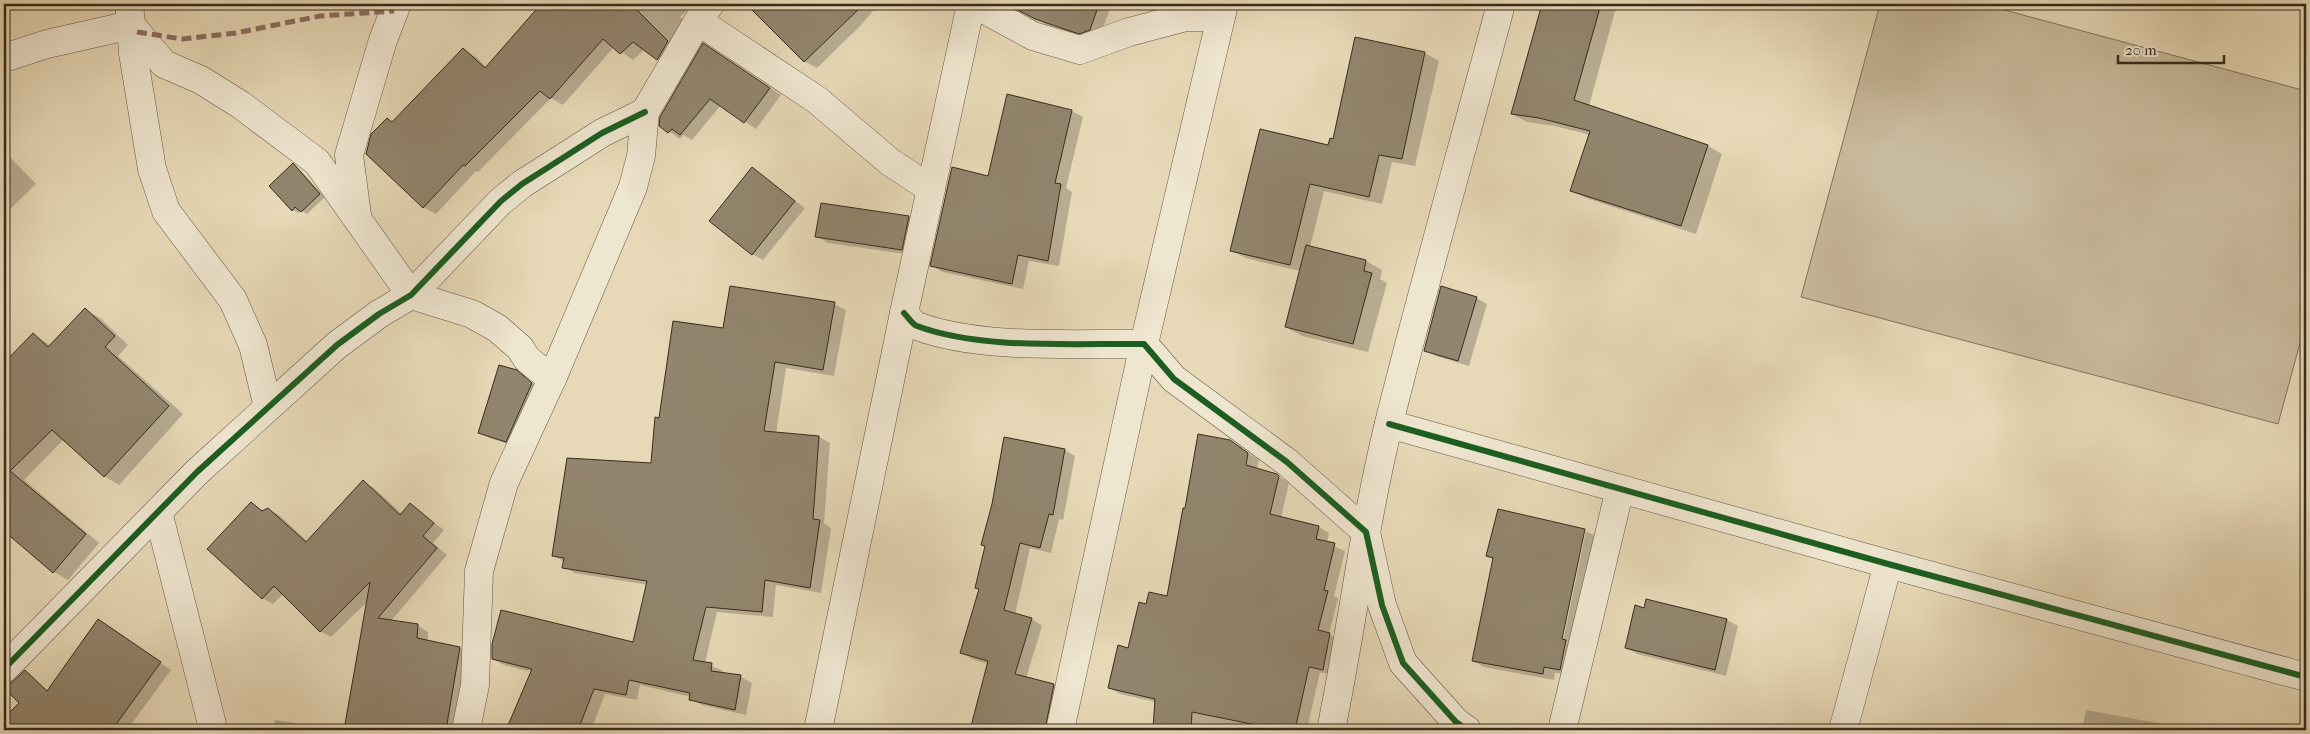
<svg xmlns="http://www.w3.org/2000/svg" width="2310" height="734" viewBox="0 0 2310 734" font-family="'IM FELL French Canon',serif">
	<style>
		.green { fill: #c9bb9d; stroke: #80735c }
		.shadow { fill: #0003; fill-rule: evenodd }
		.building { fill: #92856d; stroke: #362b1c }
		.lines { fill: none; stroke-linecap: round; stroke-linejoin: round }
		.minor-casing { stroke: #625643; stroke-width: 29 }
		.minor { stroke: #efe6d0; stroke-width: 28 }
		.quiet { stroke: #8d6e63; stroke-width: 5; stroke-dasharray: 10 5; stroke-linecap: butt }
		.cycleway-casing { stroke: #efe6d0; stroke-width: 9 }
		.cycleway { stroke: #1b5e20; stroke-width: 6 }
	</style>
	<rect width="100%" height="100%" fill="#e7d9b7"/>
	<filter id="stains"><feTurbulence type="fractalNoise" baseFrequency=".004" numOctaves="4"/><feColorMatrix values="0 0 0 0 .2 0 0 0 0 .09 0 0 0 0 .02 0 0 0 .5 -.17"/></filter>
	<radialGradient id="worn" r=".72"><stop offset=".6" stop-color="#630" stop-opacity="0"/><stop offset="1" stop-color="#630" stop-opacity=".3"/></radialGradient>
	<!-- green -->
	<path class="green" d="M 1880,4 L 1982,4 L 2306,91 L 2306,321 L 2278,424 L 1801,297 Z"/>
	<!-- shadow -->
	<g class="shadow">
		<path d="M 561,4 L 693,4 L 680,17 L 693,27 L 670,66 L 645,49 L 633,60 L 614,47 L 563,105 L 551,98 L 478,172 L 476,171 L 436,214 L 423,207 L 393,123 L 464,50 L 476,57 L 487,68 L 538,27 Z"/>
		<path d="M 747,4 L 879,4 L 860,26 L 817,68 L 804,61 Z"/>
		<path d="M 1013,4 L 1112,4 L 1100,35 L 1091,39 L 1047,25 L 1012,5 Z"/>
		<path d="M 1543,4 L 1617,4 L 1589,106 L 1708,146 L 1722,154 L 1696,234 L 1586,198 L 1572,190 L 1590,135 L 1555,126 L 1527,122 L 1512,114 Z"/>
		<path d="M 1356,38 L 1425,53 L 1439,61 L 1415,166 L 1392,162 L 1382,204 L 1324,191 L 1310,247 L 1366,261 L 1382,270 L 1380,279 L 1387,283 L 1368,352 L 1302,336 L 1286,327 L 1300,271 L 1245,258 L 1232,250 L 1333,140 Z"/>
		<path d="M 714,51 L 781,95 L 756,129 L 721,105 L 692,140 L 683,135 L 680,139 L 661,126 Z"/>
		<path d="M 1008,96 L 1072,111 L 1083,117 L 1066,188 L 1072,192 L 1059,266 L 1029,261 L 1023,289 L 943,272 L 932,266 L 989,177 Z"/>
		<path d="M 4,151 L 36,184 L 4,215 Z"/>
		<path d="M 293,165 L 298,168 L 325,197 L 307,214 L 300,210 L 298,213 L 293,210 Z"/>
		<path d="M 752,169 L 805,208 L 763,260 L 752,254 Z"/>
		<path d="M 909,217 L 920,224 L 913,255 L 828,243 L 817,236 Z"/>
		<path d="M 1476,298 L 1487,304 L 1469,366 L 1436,356 L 1425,350 Z"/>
		<path d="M 834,304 L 846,310 L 834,376 L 786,368 L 776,434 L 819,437 L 830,443 L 824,523 L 831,528 L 821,593 L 776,585 L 773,617 L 717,612 L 705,663 L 723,671 L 722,674 L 741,677 L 752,683 L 746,715 L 702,705 L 690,699 L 691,697 L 640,685 L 637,700 L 605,694 L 591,730 L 508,730 L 532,672 L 504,665 L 493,659 L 634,644 L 648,585 L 575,573 L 564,567 L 565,562 L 554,556 L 652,464 L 660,419 L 724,330 Z"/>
		<path d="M 86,310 L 100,318 L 128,345 L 118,356 L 183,414 L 119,485 L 104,476 L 64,439 L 24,480 L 99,543 L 68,580 L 54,572 L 4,530 L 4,364 L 33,334 L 51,346 Z"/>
		<path d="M 516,372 L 543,390 L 517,447 L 490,438 L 479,432 Z"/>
		<path d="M 1230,441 L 1259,460 L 1257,470 L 1277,475 L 1289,483 L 1281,518 L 1319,527 L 1329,533 L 1327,543 L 1345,551 L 1334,596 L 1338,598 L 1329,634 L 1341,641 L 1333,675 L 1320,672 L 1307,730 L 1155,730 L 1156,702 L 1120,694 L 1109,688 L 1129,649 L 1147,605 L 1168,598 Z"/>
		<path d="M 1065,450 L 1075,456 L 1063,520 L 1059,519 L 1051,553 L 1030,548 L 1015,615 L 1032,619 L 1042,626 L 1026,678 L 1054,685 L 1064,691 L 1056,730 L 987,730 L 982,727 L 989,664 L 972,659 L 961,652 L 980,590 L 976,588 Z"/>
		<path d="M 363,482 L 374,488 L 402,514 L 410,504 L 444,530 L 433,543 L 447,555 L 391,621 L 417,625 L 428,632 L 428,642 L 460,648 L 471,654 L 459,730 L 345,730 L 368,601 L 331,637 L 320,631 L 283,594 L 273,604 L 262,598 L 251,503 L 264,511 L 268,509 L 279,515 L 308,542 Z"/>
		<path d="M 1584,530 L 1595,536 L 1571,675 L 1555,673 L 1554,680 L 1484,667 L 1473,661 L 1494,559 L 1488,556 ZM 1583,531 L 1586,531 L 1562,646 L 1559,645 Z"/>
		<path d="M 1647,601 L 1727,620 L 1738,626 L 1726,676 L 1637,654 L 1626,648 L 1645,609 Z"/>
		<path d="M 101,622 L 171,670 L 127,730 L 4,730 L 4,724 L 39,685 L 49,691 Z"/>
		<path d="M 2086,710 L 2190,729 L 2192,730 L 2082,730 Z"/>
		<path d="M 275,720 L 340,730 L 273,730 Z"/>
		<path d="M 713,729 L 750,730 L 712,730 Z"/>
	</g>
	<!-- building -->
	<g class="building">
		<path d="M 541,4 L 631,4 L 668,41 L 657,60 L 633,42 L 620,54 L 603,39 L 550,99 L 540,91 L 465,166 L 463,165 L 423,208 L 366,154 L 371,134 L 387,118 L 392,122 L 463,48 L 485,68 Z"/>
		<path d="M 746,4 L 864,4 L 804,62 Z"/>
		<path d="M 1006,4 L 1099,4 L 1090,30 L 1079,34 L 1035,19 Z"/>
		<path d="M 1542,4 L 1601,4 L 1574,100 L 1708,145 L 1681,226 L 1570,191 L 1590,131 L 1539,118 L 1511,114 Z"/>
		<path d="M 1355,37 L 1425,52 L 1402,159 L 1379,155 L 1369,197 L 1310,184 L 1290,265 L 1230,251 L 1260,129 L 1328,145 L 1330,138 L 1333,139 Z"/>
		<path d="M 703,43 L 770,88 L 744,123 L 710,99 L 680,135 L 672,129 L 668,133 L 659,126 L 660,117 Z"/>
		<path d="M 1007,94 L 1072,110 L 1055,183 L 1061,184 L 1048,261 L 1018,255 L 1012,284 L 930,266 L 952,167 L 988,176 Z"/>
		<path d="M 293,163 L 320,194 L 301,212 L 295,207 L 292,211 L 269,186 Z"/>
		<path d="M 752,167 L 795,201 L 752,255 L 709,221 Z"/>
		<path d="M 821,203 L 909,216 L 902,250 L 815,237 Z"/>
		<path d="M 1306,245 L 1366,260 L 1364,271 L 1372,273 L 1353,344 L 1285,327 Z"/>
		<path d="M 730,286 L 835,302 L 823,370 L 775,362 L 764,431 L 819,436 L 813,519 L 820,520 L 810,588 L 765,580 L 762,612 L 706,607 L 693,660 L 712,663 L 711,671 L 741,675 L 735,710 L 689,700 L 690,693 L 629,680 L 626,695 L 594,689 L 578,730 L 506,730 L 532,669 L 492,659 L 492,644 L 501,610 L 633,642 L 647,581 L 562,568 L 564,558 L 552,556 L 567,458 L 651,463 L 655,417 L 659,418 L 673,321 L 723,328 Z"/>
		<path d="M 1441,286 L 1477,297 L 1458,361 L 1424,351 Z"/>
		<path d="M 85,308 L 115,336 L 105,347 L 169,406 L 104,477 L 52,430 L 10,471 L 86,534 L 53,573 L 4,531 L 4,363 L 33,333 L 48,347 Z"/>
		<path d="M 499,365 L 517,370 L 532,383 L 506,442 L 478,433 Z"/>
		<path d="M 1198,434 L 1230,440 L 1248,453 L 1246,465 L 1277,474 L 1279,476 L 1270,514 L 1319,526 L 1316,539 L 1335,543 L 1324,590 L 1328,591 L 1318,630 L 1330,633 L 1323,670 L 1309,667 L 1295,730 L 1281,730 L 1192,712 L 1191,730 L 1153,730 L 1155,699 L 1108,688 L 1118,645 L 1128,648 L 1139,602 L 1146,604 L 1149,592 L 1167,596 L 1183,508 L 1185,508 Z"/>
		<path d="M 1004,437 L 1065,449 L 1053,515 L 1049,514 L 1040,548 L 1020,543 L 1004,610 L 1032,618 L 1015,674 L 1054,684 L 1045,730 L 970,730 L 988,661 L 960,653 L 979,589 L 975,588 L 985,546 L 981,545 L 992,504 Z"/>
		<path d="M 363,480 L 400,515 L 410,503 L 434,523 L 423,536 L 437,548 L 378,618 L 418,624 L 417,638 L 460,647 L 446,730 L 344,730 L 370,582 L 320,632 L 274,586 L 262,599 L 207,549 L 251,502 L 262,511 L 268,508 L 306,542 Z"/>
		<path d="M 1498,509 L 1585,529 L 1562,639 L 1566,640 L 1560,670 L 1544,667 L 1543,674 L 1472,661 L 1493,558 L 1486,556 Z"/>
		<path d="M 1646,599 L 1727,619 L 1715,670 L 1625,648 L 1635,605 L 1644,608 Z"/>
		<path d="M 98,619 L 161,662 L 112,730 L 4,730 L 4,718 L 19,703 L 5,689 L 25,670 L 47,691 Z"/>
	</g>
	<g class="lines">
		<defs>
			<g id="minor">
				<path d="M 129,4 L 131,25 L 164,64 L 201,80 L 241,105 L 317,162 L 411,295 L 472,314 L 497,328 L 520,348 L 527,359 L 552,379"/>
				<path d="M 974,4 L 1033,36 L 1080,50 L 1129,32 L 1186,17 L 1221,17"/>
				<path d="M 698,21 L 817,100 L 890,162 L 931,189"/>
				<path d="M 4,58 L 47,44 L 131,25 L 133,53 L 152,169 L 166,211 L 233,300 L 253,345 L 268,407"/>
				<path d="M 357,215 L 349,155 L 383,40 L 397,4"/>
				<path d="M 904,313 C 908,317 912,324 917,326 C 981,350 1075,343 1144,344 L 1174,379 L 1287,462 L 1366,532 L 1382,605 L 1403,663 L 1456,722 L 1467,730"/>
				<path d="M 1389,424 L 1888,564 L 2306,677"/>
				<path d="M 158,512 L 212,724 L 211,730"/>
				<path d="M 4,669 L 197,472 L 337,345 L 379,314 L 411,295 L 501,201 L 522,184 L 602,133 L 645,112"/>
				<path d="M 466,730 L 475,685 L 479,571 L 504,483 L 552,379 L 633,187 L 641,156 L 645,112 L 698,21 L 710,4"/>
				<path d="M 818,730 L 904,313 L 971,4"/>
				<path d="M 1060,730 L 1144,344 L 1224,4"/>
				<path d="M 1331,730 C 1352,628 1364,524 1389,423 C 1424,283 1464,143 1501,4"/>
				<path d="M 1562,730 L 1620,489"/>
				<path d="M 1843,730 L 1888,564"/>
			</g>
		</defs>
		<!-- minor casing -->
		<use href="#minor" class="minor-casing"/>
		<!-- minor -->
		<use href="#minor" class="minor"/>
		<!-- quiet -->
		<path class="quiet" d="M 137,32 L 182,39 L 236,33 L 320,16 L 394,11"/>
		<defs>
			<g id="cycleway">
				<path d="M 904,313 C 908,317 912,324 917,326 C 981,350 1075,343 1144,344 L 1174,379 L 1287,462 L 1366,532 L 1382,605 L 1403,663 L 1456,722 L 1467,730"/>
				<path d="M 1389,424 L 1888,564 L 2306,677"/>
				<path d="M 4,669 L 197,472 L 337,345 L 379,314 L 411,295 L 501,201 L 522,184 L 602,133 L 645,112"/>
			</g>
		</defs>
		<!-- cycleway casing -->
		<use href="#cycleway" class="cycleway-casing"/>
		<!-- cycleway -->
		<use href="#cycleway" class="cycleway"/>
	</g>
	<!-- margin -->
	<rect width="2310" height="734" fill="none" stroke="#e7d9b7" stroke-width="20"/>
	<rect x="5" y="5" width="2300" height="724" fill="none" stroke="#362b1c" stroke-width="2.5"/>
	<rect x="10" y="10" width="2290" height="714" fill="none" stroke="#362b1c"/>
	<!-- scale -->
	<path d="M2118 55v8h106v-8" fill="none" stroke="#362b1c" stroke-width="2.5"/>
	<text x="2125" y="55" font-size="15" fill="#362b1c" stroke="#efe6d0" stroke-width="4" paint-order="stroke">20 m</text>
	<rect width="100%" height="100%" filter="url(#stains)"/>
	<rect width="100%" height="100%" fill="url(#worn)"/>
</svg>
